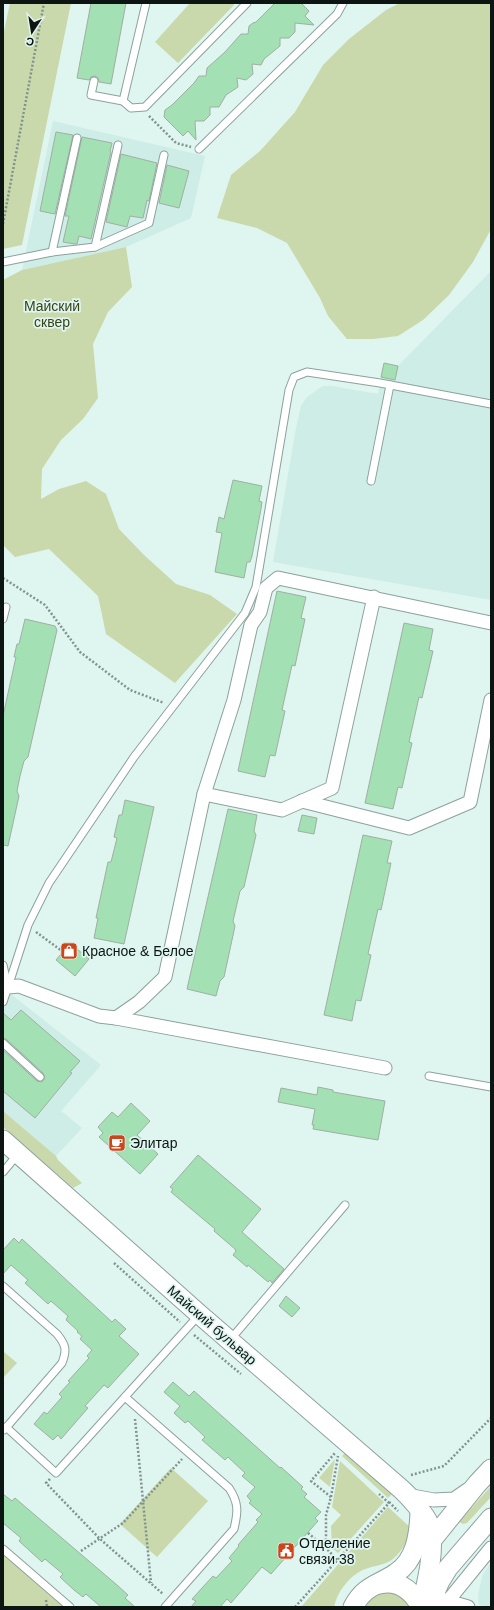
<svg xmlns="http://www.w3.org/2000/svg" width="494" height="1610" viewBox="0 0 494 1610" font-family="Arial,sans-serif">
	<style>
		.built { fill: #cdede6 }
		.green { fill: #c9d9ab }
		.building { fill: #a3e0b3; stroke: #a0afa3 }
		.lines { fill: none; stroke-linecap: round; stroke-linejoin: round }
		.service-casing { stroke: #8da19d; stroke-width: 9 }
		.minor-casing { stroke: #8da19d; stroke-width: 15 }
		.secondary-casing { stroke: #8da19d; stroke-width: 21 }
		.path { stroke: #82928e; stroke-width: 2.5; stroke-dasharray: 2 2; stroke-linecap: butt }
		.service { stroke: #fff; stroke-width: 7 }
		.minor { stroke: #fff; stroke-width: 13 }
		.secondary { stroke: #fff; stroke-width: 19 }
		.labels { text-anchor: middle; stroke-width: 3.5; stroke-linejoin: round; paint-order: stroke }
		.park-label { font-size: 14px; fill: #364315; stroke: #dff5f0 }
		.poi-label { font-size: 14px; fill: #0d1513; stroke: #dff5f0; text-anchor: start }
		.street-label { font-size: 14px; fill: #0d1513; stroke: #dff5f0 }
	</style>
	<rect width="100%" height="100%" fill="#dff5f0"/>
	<!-- built -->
	<g class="built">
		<path d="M 53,121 L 205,156 L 191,218 L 126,247 L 22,270 Z"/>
		<path d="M 491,271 L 491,600 L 273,562 L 296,428 L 301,406 L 307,397 L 323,386 L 332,386 L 378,394 L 384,363 L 398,366 Z"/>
		<path d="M 3,988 L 101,1065 L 61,1111 L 82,1128 L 56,1156 L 3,1111 Z"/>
		<path d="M 491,1562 L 491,1607 L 490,1607 L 479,1605 L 478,1594 L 483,1574 Z"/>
	</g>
	<!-- green -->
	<g class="green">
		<path d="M 10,3 L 71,3 L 22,245 L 3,249 L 3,36 Z"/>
		<path d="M 190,3 L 232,3 L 234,5 L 178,63 L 155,42 Z"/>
		<path d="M 400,3 L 491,3 L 491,229 L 473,262 L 449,295 L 423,320 L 398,336 L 373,339 L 347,339 L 328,316 L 320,298 L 287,243 L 257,228 L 217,218 L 231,175 L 260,151 L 295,112 L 323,65 L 349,39 L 386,10 Z"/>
		<path d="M 126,247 L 132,287 L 108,312 L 93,344 L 98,398 L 83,419 L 61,440 L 42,469 L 41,499 L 59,489 L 86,481 L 106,494 L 119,529 L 144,555 L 176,584 L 210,595 L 237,614 L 175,683 L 106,634 L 98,596 L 49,549 L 15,557 L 3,545 L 3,280 L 22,270 Z"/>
		<path d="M 3,1111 L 56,1156 L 58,1160 L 82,1183 L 73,1188 L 3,1127 Z"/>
		<path d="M 3,1351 L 17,1363 L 3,1378 Z"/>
		<path d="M 346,1452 L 392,1494 L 388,1498 L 342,1456 Z"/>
		<path d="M 335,1459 L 330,1487 L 319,1478 Z"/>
		<path d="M 340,1461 L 384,1502 L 338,1553 L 332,1548 L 331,1526 L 341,1515 L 332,1507 Z"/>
		<path d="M 171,1468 L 208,1501 L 157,1557 L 120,1524 Z"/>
		<path d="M 491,1486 L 491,1497 L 467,1523 L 463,1524 L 459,1522 Z"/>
		<path d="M 388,1507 L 412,1529 C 407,1541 403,1550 394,1558 C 384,1567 370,1565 359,1572 C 347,1579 337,1593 334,1607 L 301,1607 Z"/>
		<path d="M 3,1549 L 70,1607 L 3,1607 Z"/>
		<path d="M 384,1593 C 396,1593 405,1596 411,1607 L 364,1607 C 368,1599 375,1596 384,1593 Z"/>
	</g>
	<!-- building -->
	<g class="building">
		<path d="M 91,3 L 126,3 L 111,84 L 99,82 L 98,78 L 95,76 L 91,77 L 89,80 L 77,78 Z"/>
		<path d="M 275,3 L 301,3 L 309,11 L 305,16 L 314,25 L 295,23 L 295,32 L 289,38 L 280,38 L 280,46 L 264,59 L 261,65 L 252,64 L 253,74 L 246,80 L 237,78 L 238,87 L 226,95 L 219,107 L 210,107 L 210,115 L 204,121 L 195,121 L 196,140 L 188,131 L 183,136 L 164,117 L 165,110 L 172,105 L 194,83 L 199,76 L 206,76 L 207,68 L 225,52 L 241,34 L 248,34 L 249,26 L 253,23 L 256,22 Z"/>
		<path d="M 56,132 L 73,135 L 55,214 L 40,211 Z"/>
		<path d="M 82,137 L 112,143 L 110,151 L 111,152 L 91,239 L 79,236 L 77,244 L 75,244 L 63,242 L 69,216 L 65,216 Z"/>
		<path d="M 121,154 L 157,163 L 149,201 L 147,200 L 143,218 L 130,216 L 127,227 L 106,222 Z"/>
		<path d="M 167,165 L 189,171 L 179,208 L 159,203 Z"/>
		<path d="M 384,363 L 398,366 L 395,380 L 381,377 Z"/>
		<path d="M 233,480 L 262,486 L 259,501 L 262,502 L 261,509 L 252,556 L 250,562 L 247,562 L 244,578 L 215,572 L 222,533 L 216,532 L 219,517 L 224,519 Z"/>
		<path d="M 277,591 L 306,597 L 301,618 L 305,619 L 295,666 L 292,665 L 282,710 L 285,711 L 275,756 L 270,755 L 265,777 L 238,771 Z"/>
		<path d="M 25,619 L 55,626 L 57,630 L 28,757 L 24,761 L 20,776 L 17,791 L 19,796 L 8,846 L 3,845 L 3,716 L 16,657 L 14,657 L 17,644 L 19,644 Z"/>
		<path d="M 404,623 L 433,629 L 429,650 L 433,651 L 422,698 L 419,697 L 409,742 L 412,743 L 402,788 L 398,787 L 393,809 L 365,803 Z"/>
		<path d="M 125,800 L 154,807 L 124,944 L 94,938 L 98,918 L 96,918 L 108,862 L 111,862 L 117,838 L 114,837 L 119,815 L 122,815 Z"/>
		<path d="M 228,809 L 257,815 L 254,831 L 256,835 L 244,887 L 240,891 L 233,921 L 235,926 L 224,977 L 220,981 L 216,996 L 187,989 Z"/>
		<path d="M 302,815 L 317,818 L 314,834 L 298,831 Z"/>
		<path d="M 363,835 L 392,841 L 387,863 L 391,863 L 381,910 L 378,909 L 368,954 L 371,955 L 361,1001 L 356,1000 L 352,1021 L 324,1015 Z"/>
		<path d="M 70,943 L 89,959 L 75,976 L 56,960 Z"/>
		<path d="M 21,1010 L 80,1061 L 70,1072 L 72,1073 L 35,1118 L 3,1091 L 3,1050 L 37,1081 L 42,1082 L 45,1078 L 43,1073 L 6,1039 L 3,1038 L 3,1013 L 11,1020 Z"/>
		<path d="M 318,1087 L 333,1090 L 333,1092 L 385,1101 L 378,1140 L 313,1129 L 314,1125 L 312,1125 L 315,1109 L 278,1102 L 281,1088 L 317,1095 Z"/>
		<path d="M 131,1103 L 150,1121 L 137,1135 L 158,1154 L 140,1174 L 99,1137 L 103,1133 L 98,1127 L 112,1112 L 118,1117 Z"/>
		<path d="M 198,1155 L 261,1209 L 242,1232 L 284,1269 L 272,1283 L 270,1280 L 268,1282 L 248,1265 L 247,1267 L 233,1255 L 236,1251 L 235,1249 L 214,1231 L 215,1229 L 171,1192 L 173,1189 L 170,1187 Z"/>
		<path d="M 14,1238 L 19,1243 L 22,1239 L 112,1322 L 115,1319 L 126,1329 L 119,1336 L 139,1354 L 108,1388 L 104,1385 L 96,1394 L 85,1406 L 88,1408 L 61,1439 L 58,1435 L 53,1440 L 34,1424 L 44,1412 L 47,1414 L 62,1397 L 59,1394 L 70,1382 L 68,1381 L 89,1358 L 87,1356 L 92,1350 L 80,1339 L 82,1336 L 77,1332 L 78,1331 L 66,1320 L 68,1316 L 51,1301 L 48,1304 L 25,1283 L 28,1280 L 11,1265 L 3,1274 L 3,1250 Z"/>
		<path d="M 286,1296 L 300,1308 L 292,1317 L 279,1306 Z"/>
		<path d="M 173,1382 L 189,1396 L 194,1391 L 280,1468 L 281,1467 L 303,1487 L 301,1489 L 307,1494 L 304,1497 L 321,1512 L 315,1518 L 318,1521 L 271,1574 L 262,1567 L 231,1603 L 227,1599 L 220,1607 L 191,1607 L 196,1601 L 192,1599 L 213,1576 L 216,1578 L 232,1561 L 229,1558 L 239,1546 L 238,1545 L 258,1522 L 256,1520 L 262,1514 L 249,1503 L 251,1501 L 247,1496 L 255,1487 L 242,1476 L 245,1473 L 228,1457 L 225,1460 L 202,1440 L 205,1437 L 188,1421 L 185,1423 L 174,1413 L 180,1406 L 164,1392 Z"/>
		<path d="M 3,1494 L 12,1501 L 15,1498 L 117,1585 L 128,1595 L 125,1598 L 135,1607 L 101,1607 L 86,1594 L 83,1597 L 74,1590 L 60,1577 L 63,1574 L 45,1559 L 42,1562 L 19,1541 L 21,1538 L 3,1523 Z"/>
	</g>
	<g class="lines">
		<defs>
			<g id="service">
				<path d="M 94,81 L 91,95 L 123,101 L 146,3"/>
				<path d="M 123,101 L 131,108 L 145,107 L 247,3"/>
				<path d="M 199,149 L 337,14 L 343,3"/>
				<path d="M 95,247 L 118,145"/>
				<path d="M 52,252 L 77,138"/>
				<path d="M 3,262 L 52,252 L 95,247 L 149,223 L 164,155"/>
				<path d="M 371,481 L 390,385"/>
				<path d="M 3,619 L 6,607"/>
				<path d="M 3,965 L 8,987 L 3,1002"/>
				<path d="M 8,987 L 28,925 L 49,883 L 134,757 L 245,613 L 256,587 L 289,390 L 294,377 L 307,372 L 380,383 L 491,404"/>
				<path d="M 3,1043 L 40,1077"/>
				<path d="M 429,1076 L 491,1087"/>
				<path d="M 3,1172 L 18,1154"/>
				<path d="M 3,1286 L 57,1334 C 66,1345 67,1350 62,1363 L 4,1430"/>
				<path d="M 230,1340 L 345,1205"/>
				<path d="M 125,1397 L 229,1488 C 239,1503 238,1512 234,1529 L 165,1607"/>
				<path d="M 6,1427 L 56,1473 L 199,1315"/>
				<path d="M 3,1549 L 70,1607"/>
			</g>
			<g id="minor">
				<path d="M 204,794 L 282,810 L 332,788 L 374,597"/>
				<path d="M 302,801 L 409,828 L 470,802 L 491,700"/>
				<path d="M 8,987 L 19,986 L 99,1016 L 116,1018 L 139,1002 L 165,977 L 204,794 L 234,700 L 251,625 L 260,612 L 266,588 L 278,578 L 491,623"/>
				<path d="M 116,1018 L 385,1068"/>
				<path d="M 407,1495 L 434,1500 L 454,1499 L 467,1490"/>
				<path d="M 441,1599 L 468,1607"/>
				<path d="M 443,1607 L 491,1548"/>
			</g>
			<g id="secondary">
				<path d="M 3,1140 L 199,1314 L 400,1488 C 408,1495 425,1514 429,1524 C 436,1547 427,1583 421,1607"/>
				<path d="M 427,1546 L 477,1484 L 491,1469"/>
				<path d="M 375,1585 C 396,1578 411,1588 421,1607"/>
				<path d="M 429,1606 L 440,1581 L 448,1568 L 491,1518"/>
				<path d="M 353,1607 C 365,1585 377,1586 396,1573 C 416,1560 419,1535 420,1513"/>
			</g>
		</defs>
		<!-- service casing -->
		<use href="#service" class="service-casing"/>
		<!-- minor casing -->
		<use href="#minor" class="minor-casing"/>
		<!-- secondary casing -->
		<use href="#secondary" class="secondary-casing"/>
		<!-- path -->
		<g class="path">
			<path d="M 149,116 L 176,143 L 191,147"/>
			<path d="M 3,224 L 44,3"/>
			<path d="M 3,578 L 45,605 L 80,652 L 130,690 L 164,703"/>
			<path d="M 36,932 L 62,951 L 67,947"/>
			<path d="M 114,1263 L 180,1322"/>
			<path d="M 194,1335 L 241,1374"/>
			<path d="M 135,1419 L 151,1583"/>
			<path d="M 411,1475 L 444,1466 L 491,1418"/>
			<path d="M 50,1479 L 46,1483 L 100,1539 L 163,1594"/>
			<path d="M 331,1497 L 311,1481 L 335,1453"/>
			<path d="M 389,1502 L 398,1511"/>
			<path d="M 308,1533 L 326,1548"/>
			<path d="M 81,1551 L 123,1523 L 182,1459"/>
			<path d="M 337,1560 L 326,1548 L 326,1515 L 331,1497 L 338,1456"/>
			<path d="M 46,1600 L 47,1607"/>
			<path d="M 295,1607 L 389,1503 L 379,1494"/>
		</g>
		<!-- service -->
		<use href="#service" class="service"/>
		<!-- minor -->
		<use href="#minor" class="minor"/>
		<!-- secondary -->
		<use href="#secondary" class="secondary"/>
	</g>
	<!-- icons -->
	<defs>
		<symbol id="shop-square" viewBox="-11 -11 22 22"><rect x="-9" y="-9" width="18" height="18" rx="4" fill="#cd451a" stroke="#dff5f0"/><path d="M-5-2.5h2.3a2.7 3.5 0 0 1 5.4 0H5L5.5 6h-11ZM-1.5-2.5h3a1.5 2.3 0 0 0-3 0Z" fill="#fff"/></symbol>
		<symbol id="cafe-square" viewBox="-11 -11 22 22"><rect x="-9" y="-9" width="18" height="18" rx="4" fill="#cd451a" stroke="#dff5f0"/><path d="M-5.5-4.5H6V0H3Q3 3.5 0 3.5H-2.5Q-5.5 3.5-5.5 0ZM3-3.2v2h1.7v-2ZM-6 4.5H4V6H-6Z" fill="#fff"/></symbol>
		<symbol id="civic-square" viewBox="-11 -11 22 22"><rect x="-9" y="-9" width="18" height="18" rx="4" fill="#cd451a" stroke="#dff5f0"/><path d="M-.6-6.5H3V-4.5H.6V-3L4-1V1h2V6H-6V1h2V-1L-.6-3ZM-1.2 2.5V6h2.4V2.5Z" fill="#fff"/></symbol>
	</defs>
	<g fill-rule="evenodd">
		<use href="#shop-square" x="59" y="941" width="20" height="20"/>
		<use href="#cafe-square" x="107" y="1133" width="20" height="20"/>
		<use href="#civic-square" x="276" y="1541" width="20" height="20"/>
	</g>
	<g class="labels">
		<!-- park labels -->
		<g class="park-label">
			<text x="52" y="311">Майский<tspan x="52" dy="16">сквер</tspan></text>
		</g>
		<!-- poi labels -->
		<g class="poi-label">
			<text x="82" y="956">Красное &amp; Белое</text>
			<text x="130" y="1148">Элитар</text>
			<text x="299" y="1548">Отделение<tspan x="299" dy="16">связи 38</tspan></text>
		</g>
		<!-- street labels -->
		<g class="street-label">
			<text transform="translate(212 1325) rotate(41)" y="5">Майский бульвар</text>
		</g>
	</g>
	<!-- border -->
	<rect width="494" height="1610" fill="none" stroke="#0d1513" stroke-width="8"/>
	<!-- north arrow -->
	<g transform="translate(32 32) rotate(192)" stroke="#dff5f0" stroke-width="3" paint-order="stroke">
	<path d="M0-3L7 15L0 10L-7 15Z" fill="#0d1513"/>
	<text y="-6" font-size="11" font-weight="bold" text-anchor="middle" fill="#0d1513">С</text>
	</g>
</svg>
